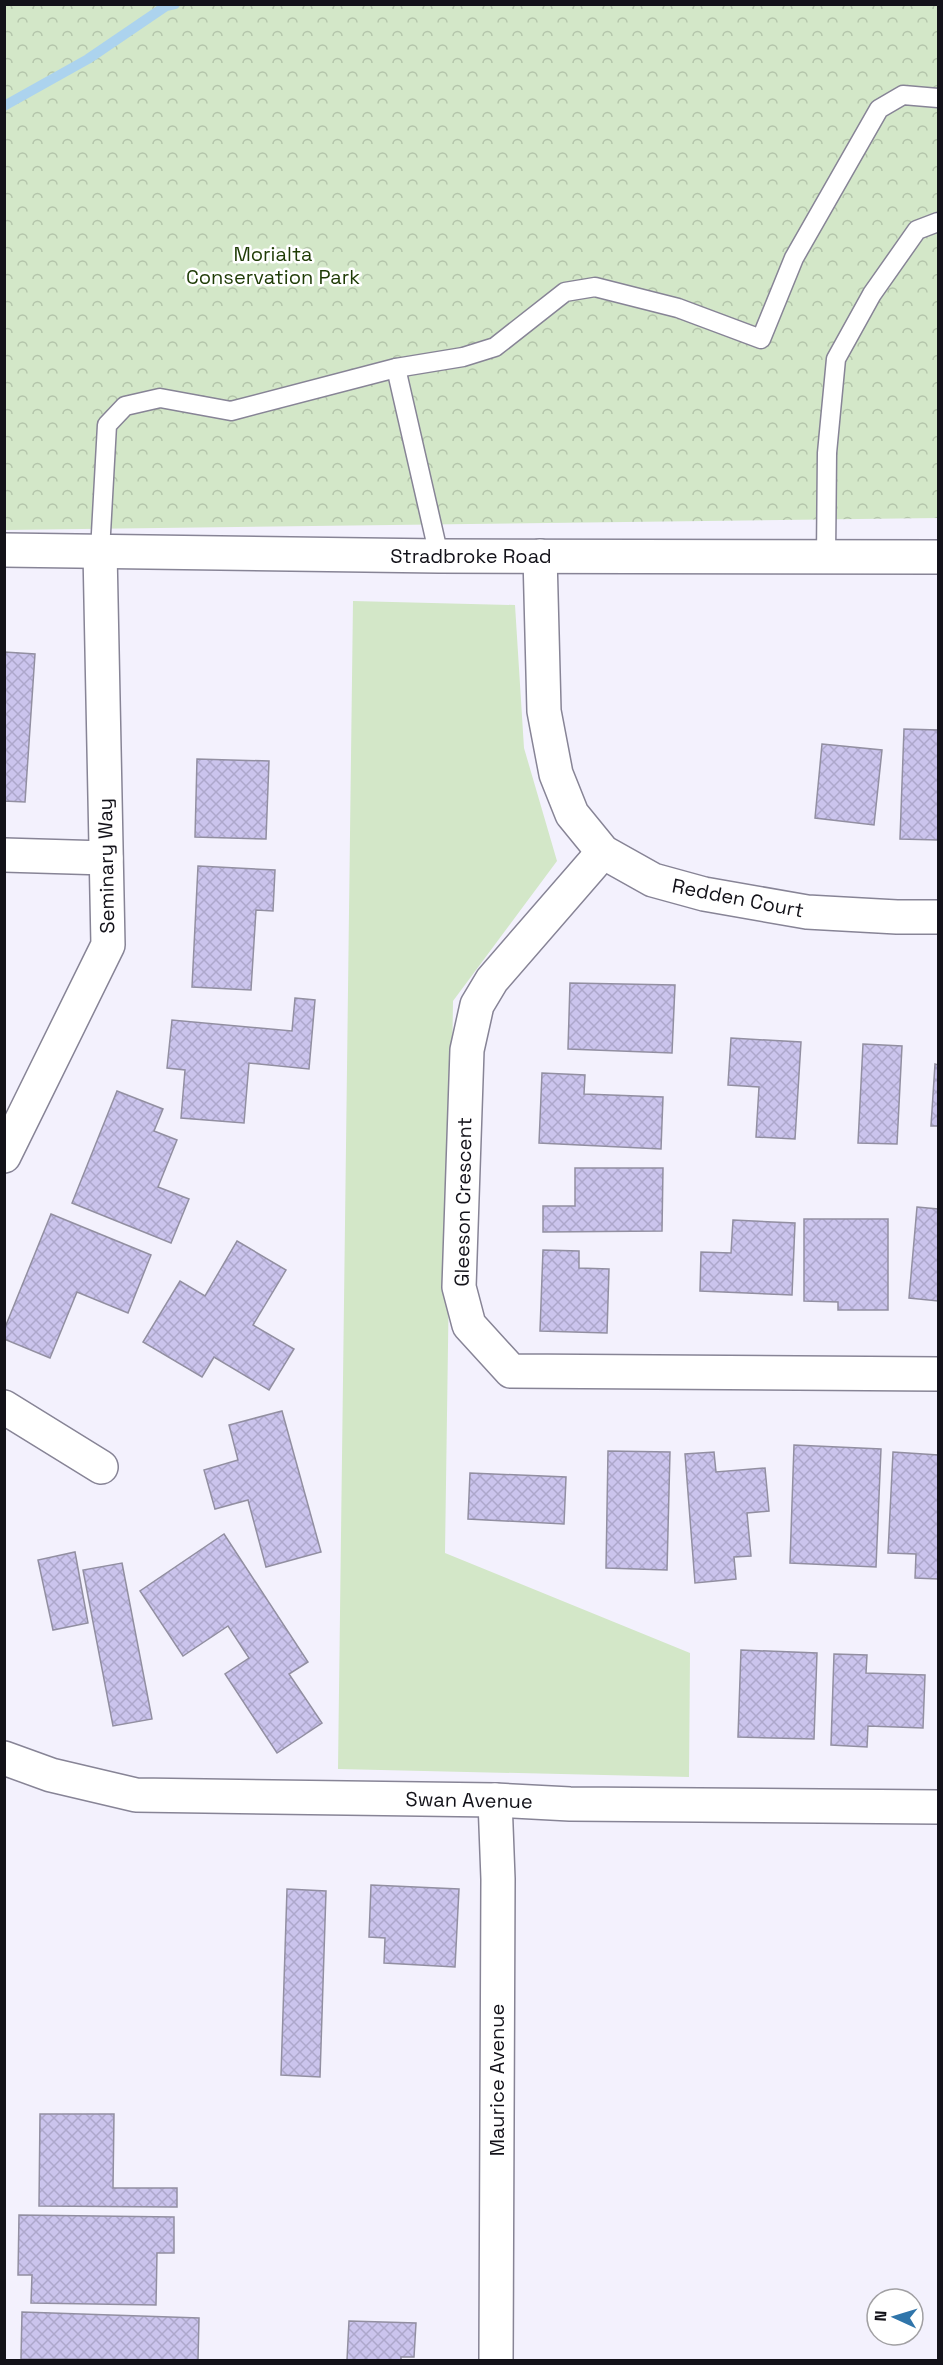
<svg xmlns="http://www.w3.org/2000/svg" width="943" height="2365" viewBox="0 0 943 2365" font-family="'Space Grotesk',sans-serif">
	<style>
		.grass { fill: #d3e7c8 }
		.park { fill: url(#park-crowns) }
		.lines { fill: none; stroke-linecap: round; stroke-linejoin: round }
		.stream { stroke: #acd3ee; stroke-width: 10 }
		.building { fill: url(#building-cross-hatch); stroke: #928fa1; stroke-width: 1.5 }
		.service-casing { stroke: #878496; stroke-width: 21 }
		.minor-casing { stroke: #878496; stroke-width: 36 }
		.secondary-casing { stroke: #878496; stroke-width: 36 }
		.service { stroke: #fff; stroke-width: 18 }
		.minor { stroke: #fff; stroke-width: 33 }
		.secondary { stroke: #fff; stroke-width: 33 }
		.labels { text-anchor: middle; stroke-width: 5; stroke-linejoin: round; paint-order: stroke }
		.park-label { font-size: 20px; fill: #1e3b05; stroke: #fff }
		.street-label { font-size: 20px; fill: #131219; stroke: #fff }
	</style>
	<defs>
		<pattern id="park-crowns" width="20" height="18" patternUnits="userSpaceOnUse" patternTransform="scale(1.5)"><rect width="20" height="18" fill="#d3e7c8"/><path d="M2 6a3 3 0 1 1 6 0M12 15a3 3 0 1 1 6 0" fill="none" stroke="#b4c5ab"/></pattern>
		<pattern id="building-cross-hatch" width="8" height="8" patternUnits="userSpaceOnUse" patternTransform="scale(1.5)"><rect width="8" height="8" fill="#cbc4ed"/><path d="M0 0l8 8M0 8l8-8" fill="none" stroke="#ada7cb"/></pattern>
	</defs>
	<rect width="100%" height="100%" fill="#f3f1fd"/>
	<!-- grass -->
	<path class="grass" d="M 353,601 L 515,605 L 524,748 L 557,861 L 453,1001 L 445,1553 L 690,1653 L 689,1777 L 338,1769 Z"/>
	<!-- park -->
	<path class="park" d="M 4,5 L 938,5 L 938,518 L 5,530 Z"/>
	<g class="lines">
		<!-- stream -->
		<path class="stream" d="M 4,106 L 88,59 L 166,6 L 175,4"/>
	</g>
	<!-- building -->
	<g class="building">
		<path d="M 4,652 L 35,654 L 25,802 L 4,801 Z"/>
		<path d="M 904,729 L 938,730 L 938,840 L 900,839 Z"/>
		<path d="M 822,744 L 882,750 L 874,825 L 815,818 Z"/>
		<path d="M 197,759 L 269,761 L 266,839 L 195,837 Z"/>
		<path d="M 198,866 L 275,870 L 273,911 L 256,910 L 251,990 L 192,987 Z"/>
		<path d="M 570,983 L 675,985 L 672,1053 L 568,1049 Z"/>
		<path d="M 295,998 L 315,1000 L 309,1069 L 249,1063 L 244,1123 L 181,1118 L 185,1070 L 167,1068 L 172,1020 L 292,1031 Z"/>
		<path d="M 731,1038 L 801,1042 L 795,1139 L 756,1137 L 759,1087 L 728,1085 Z"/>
		<path d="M 863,1044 L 902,1046 L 897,1144 L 858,1143 Z"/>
		<path d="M 935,1064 L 938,1065 L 938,1126 L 931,1126 Z"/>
		<path d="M 542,1073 L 585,1075 L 584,1094 L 663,1097 L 661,1149 L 539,1143 Z"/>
		<path d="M 117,1091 L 163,1109 L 154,1131 L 177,1140 L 158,1187 L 189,1199 L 171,1243 L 72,1203 Z"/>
		<path d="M 575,1168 L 663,1168 L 662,1231 L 543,1232 L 543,1206 L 575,1206 Z"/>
		<path d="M 917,1207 L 938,1209 L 938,1301 L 909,1298 Z"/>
		<path d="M 51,1214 L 151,1255 L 128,1313 L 77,1292 L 50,1358 L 4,1339 L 4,1330 Z"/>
		<path d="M 804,1219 L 888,1219 L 888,1310 L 838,1310 L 838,1302 L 804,1301 Z"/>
		<path d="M 733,1220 L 795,1223 L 792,1295 L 700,1291 L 701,1252 L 731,1253 Z"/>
		<path d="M 237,1241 L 286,1270 L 253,1325 L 294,1349 L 269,1390 L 214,1357 L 202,1377 L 143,1342 L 180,1281 L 205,1296 Z"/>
		<path d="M 543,1250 L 579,1251 L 579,1268 L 609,1269 L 607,1333 L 540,1331 Z"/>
		<path d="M 282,1411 L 321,1552 L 266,1567 L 248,1500 L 215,1509 L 204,1470 L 238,1460 L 229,1425 Z"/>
		<path d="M 794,1445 L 881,1449 L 876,1567 L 790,1563 Z"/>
		<path d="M 608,1451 L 670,1452 L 667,1570 L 606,1568 Z"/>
		<path d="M 714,1452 L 716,1472 L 765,1468 L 769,1511 L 747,1513 L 751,1556 L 734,1557 L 736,1579 L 695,1583 L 685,1454 Z"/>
		<path d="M 893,1452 L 938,1455 L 938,1579 L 915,1578 L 916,1554 L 888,1553 Z"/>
		<path d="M 470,1473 L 566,1477 L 564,1524 L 468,1519 Z"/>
		<path d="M 224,1534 L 308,1662 L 289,1674 L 322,1723 L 277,1753 L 225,1674 L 249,1658 L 228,1626 L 183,1656 L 140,1591 Z"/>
		<path d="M 75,1552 L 88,1623 L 53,1630 L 38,1560 Z"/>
		<path d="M 122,1563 L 152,1719 L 113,1726 L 83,1570 Z"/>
		<path d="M 741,1650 L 817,1653 L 814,1739 L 738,1737 Z"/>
		<path d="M 834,1654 L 867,1655 L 866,1673 L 925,1675 L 923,1728 L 868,1726 L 867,1747 L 831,1745 Z"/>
		<path d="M 371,1885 L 459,1889 L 455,1967 L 384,1963 L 385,1938 L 369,1937 Z"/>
		<path d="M 287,1889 L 326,1891 L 320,2077 L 281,2075 Z"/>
		<path d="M 40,2114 L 114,2114 L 113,2188 L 177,2188 L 177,2207 L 39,2206 Z"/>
		<path d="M 19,2215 L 174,2217 L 174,2253 L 157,2253 L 156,2305 L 31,2303 L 32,2275 L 18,2275 Z"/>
		<path d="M 22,2312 L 199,2318 L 198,2360 L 21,2359 Z"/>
		<path d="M 349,2321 L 416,2323 L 414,2357 L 401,2357 L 401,2360 L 347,2360 Z"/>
	</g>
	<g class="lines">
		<defs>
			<g id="service">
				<path d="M 396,368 L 439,556"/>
				<path d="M 100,551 L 107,425 L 125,406 L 160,398 L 231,411 L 396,368 L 463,357 L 495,347 L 565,292 L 595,287 L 678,308 L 761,339 L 794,258 L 879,109 L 903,95 L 938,98"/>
				<path d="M 826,557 L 827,453 L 836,359 L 872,294 L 917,230 L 938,222"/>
			</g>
			<g id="minor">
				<path d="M 540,556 L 544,711 L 556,774 L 572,814 L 603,852 L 653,880 L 704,894 L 807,912 L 897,917 L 938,917"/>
				<path d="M 603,852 L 492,980 L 477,1005 L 467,1050 L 459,1287 L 469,1325 L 511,1371 L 938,1374"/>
				<path d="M 4,855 L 106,858"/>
				<path d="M 4,1156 L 108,945 L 100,551"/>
				<path d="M 4,1407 L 101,1467"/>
				<path d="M 4,1758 L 51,1775 L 136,1795 L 495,1800 L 570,1804 L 938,1807"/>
				<path d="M 495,1800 L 498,1879 L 496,2360"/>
			</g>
			<path id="secondary" d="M 4,550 L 439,556 L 938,557"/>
		</defs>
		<!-- service casing -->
		<use href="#service" class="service-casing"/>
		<!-- minor casing -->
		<use href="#minor" class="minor-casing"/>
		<!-- secondary casing -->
		<use href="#secondary" class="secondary-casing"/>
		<!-- service -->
		<use href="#service" class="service"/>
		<!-- minor -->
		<use href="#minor" class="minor"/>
		<!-- secondary -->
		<use href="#secondary" class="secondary"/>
	</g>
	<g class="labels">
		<!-- park labels -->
		<g class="park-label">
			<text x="273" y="261">Morialta<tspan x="273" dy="23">Conservation Park</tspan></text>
		</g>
		<!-- street labels -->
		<g class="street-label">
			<text x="471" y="563">Stradbroke Road</text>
			<text transform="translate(106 866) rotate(-91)" y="7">Seminary Way</text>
			<text transform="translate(738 898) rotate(11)" y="7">Redden Court</text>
			<text transform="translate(463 1202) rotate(-89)" y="7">Gleeson Crescent</text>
			<text transform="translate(469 1800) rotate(1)" y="7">Swan Avenue</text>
			<text transform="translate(497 2080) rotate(-90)" y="7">Maurice Avenue</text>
		</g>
	</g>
	<!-- border -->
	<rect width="943" height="2365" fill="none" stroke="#131219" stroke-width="12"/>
	<!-- north arrow -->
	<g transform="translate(895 2317) rotate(274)"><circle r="28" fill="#ffffff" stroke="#a1a0a3" stroke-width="1.5"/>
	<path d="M0-4.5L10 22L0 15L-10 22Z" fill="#3075aa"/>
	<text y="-9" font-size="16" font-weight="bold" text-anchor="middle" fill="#131219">N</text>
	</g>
</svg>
